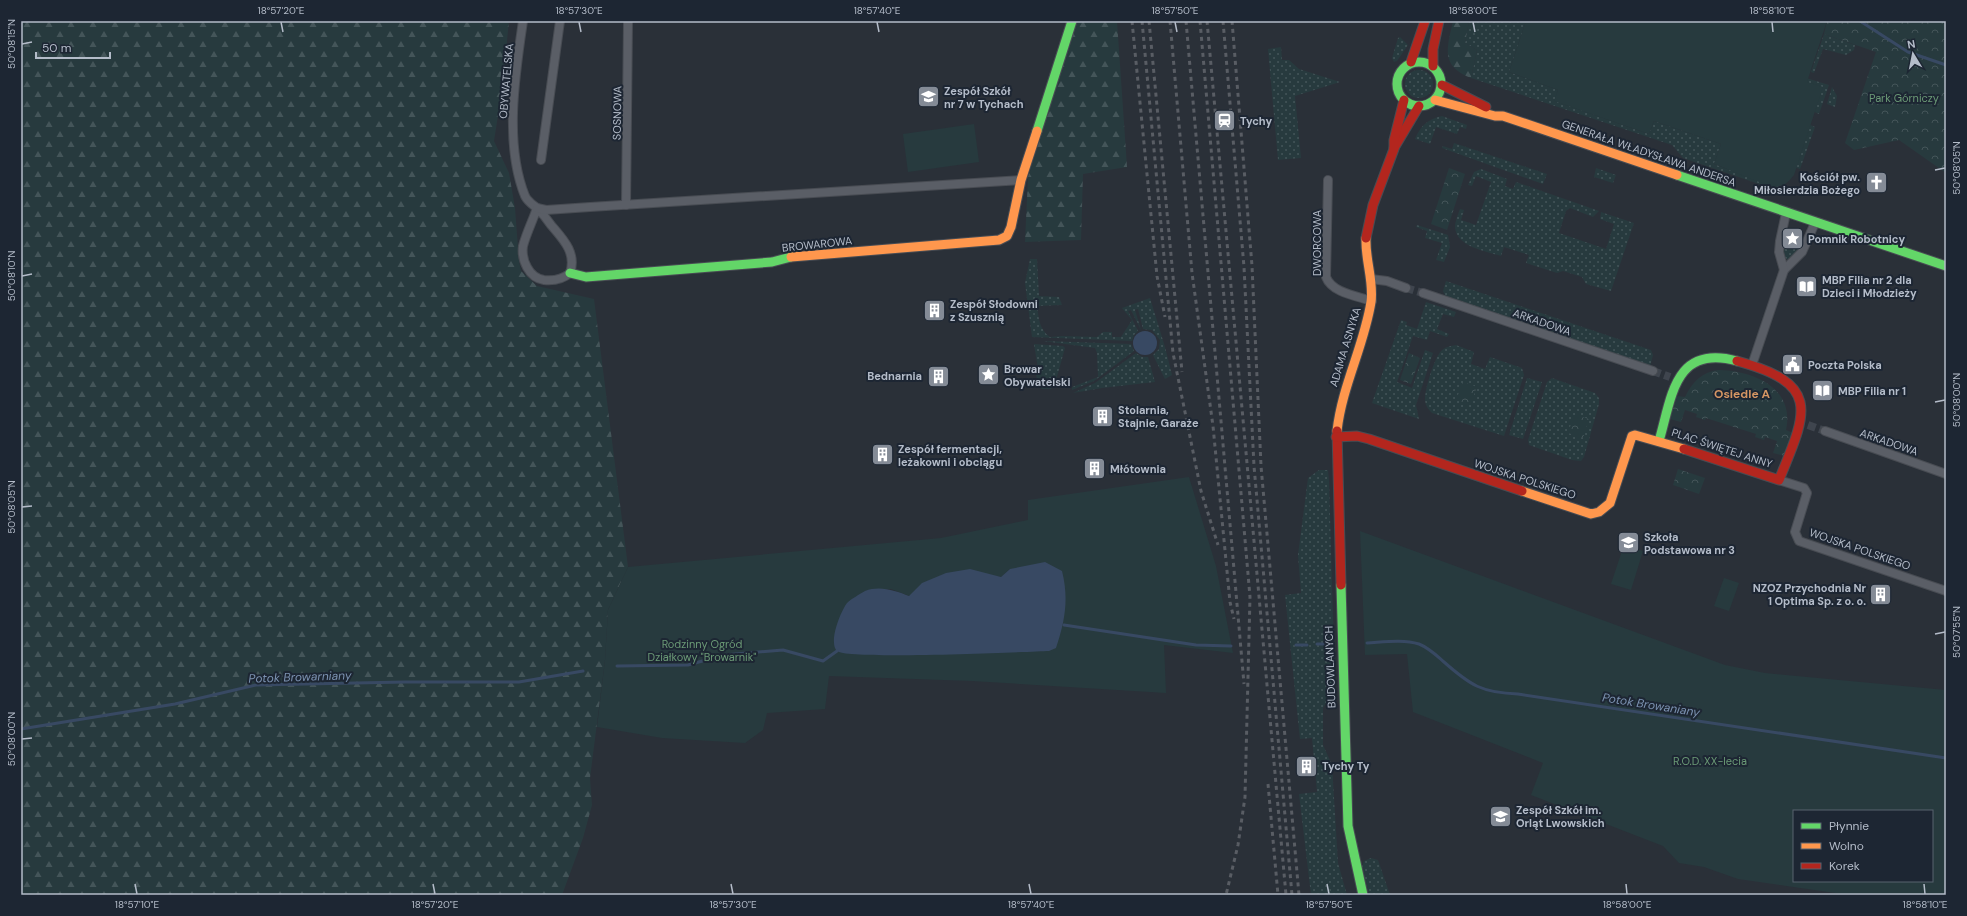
<svg xmlns="http://www.w3.org/2000/svg" width="1967" height="916" viewBox="0 0 1967 916" font-family="'DM Sans',sans-serif">
	<style>
		.grass { fill: url(#grass-dots) }
		.forest { fill: url(#forest-firs) }
		.park { fill: url(#park-crowns) }
		.garden { fill: #273a3e; fill-rule: evenodd }
		.water { fill: #384963 }
		.lines { fill: none; stroke-linecap: round; stroke-linejoin: round }
		.stream { stroke: #384963; stroke-width: 3 }
		.street-tunnel { stroke: #3f454e; stroke-width: 8; stroke-dasharray: 8 4; stroke-linecap: butt }
		.street-casing { stroke: #484c53; stroke-width: 10 }
		.fast-casing { stroke: #484c53; stroke-width: 11 }
		.slow-casing { stroke: #484c53; stroke-width: 11 }
		.jam-casing { stroke: #484c53; stroke-width: 11 }
		.street { stroke: #5a5e66; stroke-width: 8 }
		.fast { stroke: #63d668; stroke-width: 9 }
		.slow { stroke: #ff974d; stroke-width: 9 }
		.jam { stroke: #b3261e; stroke-width: 9 }
		.rail { stroke: #595d64; stroke-width: 3; stroke-dasharray: 4 4; stroke-linecap: butt }
		.ticks { fill: none; stroke: #b4bcc9; stroke-width: 1.5 }
		.labels { text-anchor: middle; stroke-width: 4; stroke-linejoin: round; paint-order: stroke }
		.street-label { font-size: 11px; fill: #b4bcc9; stroke: #1d2633 }
		.poi-label { font-size: 11px; font-weight: bold; fill: #b4bcc9; stroke: #1d2633; text-anchor: start }
		.park-label { font-size: 11px; fill: #6b9a76; stroke: #1d2633 }
		.neighbourhood-label { font-size: 12px; font-weight: bold; fill: #d59563; stroke: #1d2633 }
		.water-label { font-size: 12px; font-style: italic; fill: #7c92b1; stroke: #1d2633 }
		.neatline { fill: none; stroke: #b4bcc9; stroke-width: 1.5 }
		.ticks-label { font-size: 10px; text-anchor: middle; fill: #b4bcc9 }
	</style>
	<defs>
		<pattern id="grass-dots" width="8" height="8" patternUnits="userSpaceOnUse"><rect width="8" height="8" fill="#273a3e"/><path d="M2 2h.1M6 6h.1" fill="none" stroke="#445559" stroke-width="1.8" stroke-linecap="round"/></pattern>
		<pattern id="forest-firs" width="22" height="20" patternUnits="userSpaceOnUse"><rect width="22" height="20" fill="#273a3e"/><path d="M5 1l3.5 6h-7zM16 11l3.5 6h-7z" fill="#445559"/></pattern>
		<pattern id="park-crowns" width="20" height="18" patternUnits="userSpaceOnUse"><rect width="20" height="18" fill="#273a3e"/><path d="M2 6a3 3 0 1 1 6 0M12 15a3 3 0 1 1 6 0" fill="none" stroke="#445559"/></pattern>
	</defs>
	<rect width="100%" height="100%" fill="#2a3038"/>
	<!-- grass -->
	<g class="grass">
		<path d="M 1469,21 L 1526,21 L 1509,72 L 1558,90 L 1555,101 L 1649,134 L 1654,121 L 1721,144 L 1714,164 L 1769,184 L 1780,186 L 1782,192 L 1683,158 L 1672,145 L 1471,78 L 1477,50 L 1465,43 Z"/>
		<path d="M 1824,34 L 1855,45 L 1854,50 L 1846,55 L 1823,49 L 1814,73 L 1811,72 Z"/>
		<path d="M 1400,37 L 1408,45 L 1397,61 L 1394,62 L 1392,58 L 1398,38 Z"/>
		<path d="M 1281,47 L 1282,60 L 1289,60 L 1299,69 L 1340,82 L 1295,96 L 1301,158 L 1278,160 L 1268,49 Z"/>
		<circle cx="1419" cy="84" r="14"/>
		<path d="M 1803,77 L 1829,85 L 1819,114 L 1808,109 Z"/>
		<path d="M 1832,87 L 1837,96 L 1835,107 L 1827,104 Z"/>
		<path d="M 1442,116 L 1467,125 L 1466,129 L 1460,127 L 1457,134 L 1436,127 L 1430,144 L 1415,139 C 1421,125 1428,119 1442,116 Z"/>
		<path d="M 1803,122 L 1815,127 L 1800,169 L 1791,166 Z"/>
		<path d="M 1454,143 L 1547,174 L 1543,184 L 1442,148 L 1443,146 L 1452,149 Z"/>
		<path d="M 1596,168 L 1616,175 L 1613,183 L 1594,177 Z"/>
		<path d="M 1481,169 L 1507,179 L 1505,186 L 1513,189 L 1516,182 L 1599,211 L 1593,217 L 1570,208 L 1566,211 L 1559,233 L 1606,249 L 1614,224 L 1600,219 L 1601,212 L 1634,223 L 1611,291 L 1586,284 L 1582,277 L 1563,271 L 1557,273 L 1526,263 L 1529,255 L 1504,247 L 1501,256 C 1486,251 1456,247 1455,227 C 1455,222 1458,214 1460,209 L 1464,210 L 1461,220 L 1476,225 L 1491,182 L 1476,176 L 1472,186 L 1468,185 L 1474,172 Z"/>
		<path d="M 1417,225 L 1448,235 L 1450,247 L 1444,262 L 1436,260 L 1442,243 L 1425,238 L 1427,231 L 1416,227 Z"/>
		<path d="M 1785,233 L 1805,239 L 1799,250 L 1789,260 L 1785,258 L 1783,244 Z"/>
		<path d="M 1030,259 L 1037,259 L 1039,296 L 1059,297 L 1062,305 L 1037,306 C 1039,319 1039,329 1050,337 L 1062,336 L 1097,337 L 1103,332 L 1112,332 L 1112,337 L 1121,337 L 1132,320 L 1122,308 L 1150,298 L 1165,347 L 1172,375 L 1165,379 L 1153,355 L 1159,349 L 1160,340 L 1152,330 L 1143,329 L 1138,309 L 1135,310 L 1141,330 L 1131,310 L 1128,311 L 1138,331 L 1134,335 L 1132,341 L 1032,337 L 1025,283 Z"/>
		<path d="M 1446,281 L 1651,350 L 1653,355 L 1650,367 L 1446,297 L 1443,291 Z"/>
		<path d="M 1426,302 L 1456,312 L 1454,317 L 1443,314 L 1437,329 L 1449,334 L 1447,337 L 1430,331 L 1427,340 L 1413,336 L 1397,382 L 1412,388 L 1425,350 L 1433,353 L 1416,405 L 1419,419 L 1372,403 L 1401,320 L 1407,322 L 1406,325 L 1417,329 Z"/>
		<path d="M 1043,341 L 1131,344 L 1134,351 L 1094,381 L 1072,390 L 1072,387 L 1098,377 L 1097,353 L 1095,348 Z"/>
		<path d="M 1034,344 L 1063,346 L 1065,348 L 1056,380 L 1051,389 L 1042,389 L 1038,385 L 1035,369 L 1038,369 Z"/>
		<path d="M 1456,345 L 1474,352 L 1471,364 L 1485,369 L 1490,357 L 1522,368 L 1524,375 L 1504,436 L 1432,413 C 1428,409 1425,405 1425,399 C 1425,389 1434,359 1441,351 C 1445,347 1450,346 1456,345 Z"/>
		<path d="M 1136,353 L 1142,357 L 1148,357 L 1155,382 L 1102,388 L 1073,393 L 1095,383 Z"/>
		<path d="M 1527,378 L 1542,382 L 1523,439 L 1509,435 Z"/>
		<path d="M 1552,378 L 1595,393 L 1599,398 L 1599,404 L 1584,457 L 1581,461 L 1572,460 L 1529,445 L 1528,440 L 1547,382 Z"/>
		<path d="M 1319,470 L 1328,470 L 1329,481 L 1335,688 L 1323,708 L 1323,745 L 1332,765 L 1338,863 L 1347,895 L 1311,895 L 1299,794 L 1317,792 L 1312,738 L 1300,739 L 1285,595 L 1301,593 L 1298,555 L 1308,478 Z"/>
		<path d="M 1371,858 L 1378,860 L 1390,895 L 1369,895 L 1362,867 L 1364,861 Z"/>
	</g>
	<!-- forest -->
	<g class="forest">
		<path d="M 21,21 L 509,21 L 502,90 L 494,141 L 509,173 L 515,208 L 519,261 L 521,271 L 537,286 L 594,299 L 628,567 L 608,610 L 605,660 L 590,778 L 592,805 L 583,838 L 562,895 L 21,895 Z"/>
		<path d="M 1077,21 L 1117,21 L 1127,167 L 1083,174 L 1081,240 L 1025,242 L 1028,177 Z"/>
		<path d="M 1453,21 L 1469,21 L 1465,43 L 1477,50 L 1471,78 C 1440,66 1447,48 1453,21 Z"/>
	</g>
	<!-- park -->
	<g class="park">
		<path d="M 1827,21 L 1946,21 L 1946,173 L 1899,140 L 1854,150 L 1845,143 L 1876,52 L 1824,34 Z"/>
		<path d="M 1449,168 L 1465,174 L 1447,230 L 1431,224 Z"/>
		<path d="M 1409,353 L 1420,358 L 1411,384 L 1400,380 Z"/>
		<path d="M 1719,370 C 1754,371 1795,388 1786,430 L 1793,433 L 1785,456 L 1773,453 L 1777,441 L 1765,437 L 1764,440 L 1755,437 L 1756,434 L 1706,418 L 1705,420 L 1696,417 L 1697,414 L 1685,410 L 1681,422 L 1670,419 L 1677,396 L 1685,397 C 1693,381 1702,372 1719,370 Z"/>
		<path d="M 1463,382 L 1477,387 L 1470,405 L 1456,400 Z"/>
		<path d="M 1574,415 L 1589,419 L 1583,438 L 1568,433 Z"/>
		<path d="M 1678,469 L 1705,478 L 1699,494 L 1673,485 Z"/>
	</g>
	<!-- garden -->
	<g class="garden">
		<path d="M 1526,21 L 1827,21 L 1807,82 L 1823,87 L 1794,175 C 1790,180 1786,185 1779,186 C 1765,187 1729,169 1714,164 L 1721,144 L 1654,121 L 1649,134 L 1554,101 L 1558,90 L 1509,72 Z"/>
		<path d="M 974,124 L 979,162 L 908,172 L 903,134 Z"/>
		<path d="M 1189,477 L 1216,566 L 1233,653 L 1164,645 L 1166,693 L 972,681 L 829,676 L 825,709 L 767,713 L 763,730 L 745,743 L 662,738 L 597,727 L 605,660 L 608,610 L 628,567 L 941,538 L 1028,520 L 1028,500 ZM 1010,569 L 1049,651 L 866,591 L 891,589 L 909,596 L 989,575 L 1001,577 Z"/>
		<path d="M 1360,531 L 1725,665 L 1765,673 L 1946,690 L 1946,895 L 1849,895 L 1738,879 L 1704,867 L 1679,863 L 1663,846 L 1531,795 L 1543,763 L 1413,712 L 1407,654 L 1365,655 ZM 1794,811 L 1932,811 L 1932,881 L 1794,881 Z"/>
		<path d="M 1624,545 L 1643,551 L 1631,590 L 1611,584 Z"/>
		<path d="M 1724,578 L 1739,583 L 1729,611 L 1714,606 Z"/>
	</g>
	<!-- water -->
	<g class="water">
		<circle cx="1145" cy="343" r="12"/>
		<path d="M 1045,562 L 1062,571 C 1069,599 1065,621 1056,648 L 1049,651 C 1023,652 846,660 837,651 C 828,642 841,611 847,603 C 851,599 860,594 865,591 C 880,585 896,591 909,596 L 922,583 L 946,573 L 970,569 L 1001,577 L 1010,569 Z"/>
	</g>
	<g class="lines">
		<!-- stream -->
		<g class="stream">
			<path d="M 1860,21 L 1908,52 L 1946,65"/>
			<path d="M 1064,625 L 1196,645 L 1231,646"/>
			<path d="M 1367,643 C 1384,642 1403,639 1419,644 C 1429,648 1436,655 1444,662 C 1470,685 1482,693 1518,694 L 1946,758"/>
			<path d="M 1317,644 L 1331,644"/>
			<path d="M 1296,645 L 1307,645"/>
			<path d="M 617,666 L 688,665 L 724,655 L 783,650 L 823,661 L 837,651"/>
			<path d="M 21,729 L 175,704 L 256,685 L 405,682 L 519,682 L 583,671"/>
		</g>
		<!-- street-tunnel -->
		<g class="street-tunnel">
			<path d="M 1406,288 L 1423,293"/>
			<path d="M 1653,371 L 1670,377"/>
			<path d="M 1808,425 L 1825,431"/>
		</g>
		<defs>
			<g id="street">
				<path d="M 523,21 C 515,75 504,144 525,196 C 528,202 532,204 537,208 C 542,213 547,219 551,225 C 563,239 577,253 570,273 C 563,279 554,281 544,280 C 529,278 521,260 523,246 C 526,234 533,220 537,208"/>
				<path d="M 541,160 L 560,21"/>
				<path d="M 1328,180 L 1326,277 C 1332,293 1357,296 1372,301"/>
				<path d="M 626,205 L 628,21"/>
				<path d="M 537,208 L 546,210 L 590,207 L 1021,180"/>
				<path d="M 1784,270 L 1802,252 L 1815,223"/>
				<path d="M 1371,279 L 1387,281 L 1406,288"/>
				<path d="M 1423,293 L 1653,371"/>
				<path d="M 1752,365 L 1784,270 L 1779,252 L 1780,241 L 1786,213"/>
				<path d="M 1825,431 L 1946,474"/>
				<path d="M 1779,480 L 1804,488 L 1807,493 L 1795,532 L 1799,541 L 1946,591"/>
			</g>
			<g id="fast">
				<circle cx="1419" cy="84" r="22"/>
				<path d="M 1037,131 L 1072,21"/>
				<path d="M 1677,175 L 1946,266"/>
				<path d="M 570,273 L 586,277 L 772,262 L 791,257"/>
				<path d="M 1659,441 C 1672,397 1674,344 1737,361"/>
				<path d="M 1341,585 L 1348,826 L 1363,895"/>
			</g>
			<g id="slow">
				<path d="M 1435,100 L 1495,116 L 1503,116 L 1677,175"/>
				<path d="M 791,257 L 999,240 L 1007,236 L 1011,227 L 1021,180 L 1037,131"/>
				<path d="M 1337,431 C 1342,386 1364,346 1371,302 C 1374,281 1365,260 1366,238"/>
				<path d="M 1522,491 L 1591,514 L 1599,512 L 1610,503 L 1632,436 L 1635,435 L 1684,449"/>
			</g>
			<g id="jam">
				<path d="M 1411,62 L 1425,21"/>
				<path d="M 1433,66 L 1433,49 L 1439,21"/>
				<path d="M 1442,85 L 1486,107"/>
				<path d="M 1394,148 L 1419,106"/>
				<path d="M 1366,238 L 1373,205 L 1394,149 L 1394,140 L 1404,100"/>
				<path d="M 1337,431 L 1341,585"/>
				<path d="M 1336,437 L 1357,436 L 1369,439 L 1522,491"/>
				<path d="M 1684,449 L 1779,480 C 1807,412 1822,384 1737,361"/>
			</g>
		</defs>
		<!-- street casing -->
		<use href="#street" class="street-casing"/>
		<!-- fast casing -->
		<use href="#fast" class="fast-casing"/>
		<!-- slow casing -->
		<use href="#slow" class="slow-casing"/>
		<!-- jam casing -->
		<use href="#jam" class="jam-casing"/>
		<!-- street -->
		<use href="#street" class="street"/>
		<!-- fast -->
		<use href="#fast" class="fast"/>
		<!-- slow -->
		<use href="#slow" class="slow"/>
		<!-- jam -->
		<use href="#jam" class="jam"/>
		<!-- rail -->
		<g class="rail">
			<path d="M 1132,21 L 1157,276 L 1165,317"/>
			<path d="M 1142,21 L 1173,353 L 1201,491 L 1218,545"/>
			<path d="M 1149,21 L 1182,372"/>
			<path d="M 1170,21 L 1192,273 L 1213,426 L 1230,602 L 1234,619"/>
			<path d="M 1186,21 L 1244,684"/>
			<path d="M 1200,21 L 1250,597 L 1245,797 L 1238,845 L 1226,895"/>
			<path d="M 1207,21 L 1286,895"/>
			<path d="M 1223,21 L 1244,267 L 1254,466 L 1292,895"/>
			<path d="M 1232,21 L 1252,266 L 1261,466 L 1299,895"/>
			<path d="M 1268,784 L 1278,895"/>
		</g>
	</g>
	<!-- ticks -->
	<path class="ticks" d="M 281,22 L 283,32M 579,22 L 581,32M 877,22 L 879,32M 1175,22 L 1177,32M 1473,22 L 1475,32M 1772,22 L 1773,32M 22,44 L 32,42M 1935,170 L 1945,168M 22,276 L 32,274M 1935,402 L 1945,400M 22,507 L 32,506M 1935,634 L 1945,632M 22,739 L 32,738M 135,884 L 137,894M 433,884 L 435,894M 731,884 L 733,894M 1029,884 L 1031,894M 1327,884 L 1329,894M 1626,884 L 1627,894M 1924,884 L 1925,894"/>
	<!-- icons -->
	<defs>
		<symbol id="school-square" viewBox="-11 -11 22 22"><rect x="-9" y="-9" width="18" height="18" rx="4" fill="#848b96" stroke="#1d2633"/><path d="M0-5L7-2L0 1L-7-2ZM-4 1L0 2.5L4 1V4Q0 6-4 4Z" fill="#fff"/></symbol>
		<symbol id="station-square" viewBox="-11 -11 22 22"><rect x="-9" y="-9" width="18" height="18" rx="4" fill="#848b96" stroke="#1d2633"/><path d="M-3-6H3Q5-6 5-4V2Q5 4 3 4L4.5 6H3L1.5 4h-3L-3 6H-4.5L-3 4Q-5 4-5 2V-4Q-5-6-3-6ZM-3.5-4v3h7v-3ZM-3.5 1v1.5H-2V1ZM2 1v1.5H3.5V1Z" fill="#fff"/></symbol>
		<symbol id="church-square" viewBox="-11 -11 22 22"><rect x="-9" y="-9" width="18" height="18" rx="4" fill="#848b96" stroke="#1d2633"/><path d="M-1.2-6h2.4v3.5h3.3v2.4h-3.3V6h-2.4V-.1h-3.3v-2.4h3.3Z" fill="#fff"/></symbol>
		<symbol id="sight-square" viewBox="-11 -11 22 22"><rect x="-9" y="-9" width="18" height="18" rx="4" fill="#848b96" stroke="#1d2633"/><path d="M0-6L1.8-2.2L6-1.7L2.9 1.2L3.7 5.4L0 3.3L-3.7 5.4L-2.9 1.2L-6-1.7L-1.8-2.2Z" fill="#fff"/></symbol>
		<symbol id="library-square" viewBox="-11 -11 22 22"><rect x="-9" y="-9" width="18" height="18" rx="4" fill="#848b96" stroke="#1d2633"/><path d="M-6-4Q-3-5.5-.7-3.5V5Q-3 3-6 4ZM6-4Q3-5.5 .7-3.5V5Q3 3 6 4Z" fill="#fff"/></symbol>
		<symbol id="building-square" viewBox="-11 -11 22 22"><rect x="-9" y="-9" width="18" height="18" rx="4" fill="#848b96" stroke="#1d2633"/><path d="M-4-6H4V6H1V3H-1V6H-4ZM-2.5-4.3h1.7v1.8h-1.7ZM.8-4.3h1.7v1.8H.8ZM-2.5-1h1.7V.8h-1.7ZM.8-1h1.7V.8H.8Z" fill="#fff"/></symbol>
		<symbol id="civic-square" viewBox="-11 -11 22 22"><rect x="-9" y="-9" width="18" height="18" rx="4" fill="#848b96" stroke="#1d2633"/><path d="M-.6-6.5H3V-4.5H.6V-3L4-1V1h2V6H-6V1h2V-1L-.6-3ZM-1.2 2.5V6h2.4V2.5Z" fill="#fff"/></symbol>
	</defs>
	<g fill-rule="evenodd">
		<use href="#school-square" x="916" y="84" width="25" height="25"/>
		<use href="#station-square" x="1212" y="108" width="25" height="25"/>
		<use href="#church-square" x="1864" y="170" width="25" height="25"/>
		<use href="#sight-square" x="1780" y="226" width="25" height="25"/>
		<use href="#library-square" x="1794" y="274" width="25" height="25"/>
		<use href="#building-square" x="922" y="298" width="25" height="25"/>
		<use href="#civic-square" x="1780" y="352" width="25" height="25"/>
		<use href="#sight-square" x="976" y="362" width="25" height="25"/>
		<use href="#building-square" x="926" y="364" width="25" height="25"/>
		<use href="#library-square" x="1810" y="378" width="25" height="25"/>
		<use href="#building-square" x="1090" y="404" width="25" height="25"/>
		<use href="#building-square" x="870" y="442" width="25" height="25"/>
		<use href="#building-square" x="1082" y="456" width="25" height="25"/>
		<use href="#school-square" x="1616" y="530" width="25" height="25"/>
		<use href="#building-square" x="1868" y="582" width="25" height="25"/>
		<use href="#building-square" x="1294" y="754" width="25" height="25"/>
		<use href="#school-square" x="1488" y="804" width="25" height="25"/>
	</g>
	<g class="labels">
		<!-- street labels -->
		<g class="street-label">
			<text transform="translate(506 81) rotate(-85)" y="4">OBYWATELSKA</text>
			<text transform="translate(617 113) rotate(-89)" y="4">SOSNOWA</text>
			<text transform="translate(1649 153) rotate(19)" y="4">GENERAŁA WŁADYSŁAWA ANDERSA</text>
			<text transform="translate(1317 243) rotate(-90)" y="4">DWORCOWA</text>
			<text transform="translate(817 244) rotate(-6)" y="4">BROWAROWA</text>
			<text transform="translate(1542 322) rotate(19)" y="4">ARKADOWA</text>
			<text transform="translate(1345 347) rotate(-73)" y="4">ADAMA ASNYKA</text>
			<text transform="translate(1889 442) rotate(19)" y="4">ARKADOWA</text>
			<text transform="translate(1722 448) rotate(18)" y="4">PLAC ŚWIĘTEJ ANNY</text>
			<text transform="translate(1525 479) rotate(18)" y="4">WOJSKA POLSKIEGO</text>
			<text transform="translate(1860 549) rotate(19)" y="4">WOJSKA POLSKIEGO</text>
			<text transform="translate(1330 667) rotate(-92)" y="4">BUDOWLANYCH</text>
		</g>
		<!-- poi labels -->
		<g class="poi-label">
			<text x="944" y="95">Zespół Szkół<tspan x="944" dy="13">nr 7 w Tychach</tspan></text>
			<text x="1240" y="125">Tychy</text>
			<text x="1860" y="181" text-anchor="end">Kościół pw.<tspan x="1860" dy="13">Miłosierdzia Bożego</tspan></text>
			<text x="1808" y="243">Pomnik Robotnicy</text>
			<text x="1822" y="284">MBP Filia nr 2 dla<tspan x="1822" dy="13">Dzieci i Młodzieży</tspan></text>
			<text x="950" y="308">Zespół Słodowni<tspan x="950" dy="13">z Szusznią</tspan></text>
			<text x="1808" y="369">Poczta Polska</text>
			<text x="1004" y="373">Browar<tspan x="1004" dy="13">Obywatelski</tspan></text>
			<text x="922" y="380" text-anchor="end">Bednarnia</text>
			<text x="1838" y="395">MBP Filia nr 1</text>
			<text x="1118" y="414">Stolarnia,<tspan x="1118" dy="13">Stajnie, Garaże</tspan></text>
			<text x="898" y="453">Zespół fermentacji,<tspan x="898" dy="13">leżakowni i obciągu</tspan></text>
			<text x="1110" y="473">Młótownia</text>
			<text x="1644" y="541">Szkoła<tspan x="1644" dy="13">Podstawowa nr 3</tspan></text>
			<text x="1866" y="592" text-anchor="end">NZOZ Przychodnia Nr<tspan x="1866" dy="13">1 Optima Sp. z o. o.</tspan></text>
			<text x="1322" y="770">Tychy Ty</text>
			<text x="1516" y="814">Zespół Szkół im.<tspan x="1516" dy="13">Orląt Lwowskich</tspan></text>
		</g>
		<!-- park labels -->
		<g class="park-label">
			<text x="1904" y="102">Park Górniczy</text>
			<text x="702" y="648">Rodzinny Ogród<tspan x="702" dy="13">Działkowy "Browarnik"</tspan></text>
			<text x="1710" y="765">R.O.D. XX-lecia</text>
		</g>
		<!-- neighbourhood labels -->
		<g class="neighbourhood-label">
			<text x="1742" y="398">Osiedle A</text>
		</g>
		<!-- water labels -->
		<g class="water-label">
			<text transform="translate(300 677) rotate(-2)" y="4">Potok Browarniany</text>
			<text transform="translate(1651 705) rotate(9)" y="4">Potok Browaniany</text>
		</g>
	</g>
	<!-- border -->
	<rect width="1967" height="916" fill="none" stroke="#1d2633" stroke-width="44"/>
	<!-- legend -->
	<rect x="1793" y="810" width="140" height="72" fill="#1d2633" stroke="#59626f"/>
	<rect x="1801" y="823" width="20" height="6" fill="#63d668" stroke="#59626f"/>
	<text x="1829" y="830" font-size="12" fill="#b4bcc9">Płynnie</text>
	<rect x="1801" y="843" width="20" height="6" fill="#ff974d" stroke="#59626f"/>
	<text x="1829" y="850" font-size="12" fill="#b4bcc9">Wolno</text>
	<rect x="1801" y="863" width="20" height="6" fill="#b3261e" stroke="#59626f"/>
	<text x="1829" y="870" font-size="12" fill="#b4bcc9">Korek</text>
	<!-- north arrow -->
	<g transform="translate(1913 54) rotate(350)" stroke="#1d2633" stroke-width="3" paint-order="stroke">
	<path d="M0-3L7 15L0 10L-7 15Z" fill="#b4bcc9"/>
	<text y="-6" font-size="11" font-weight="bold" text-anchor="middle" fill="#b4bcc9">N</text>
	</g>
	<!-- scale -->
	<path d="M36 52v6h74v-6" fill="none" stroke="#b4bcc9" stroke-width="2"/>
	<text x="42" y="52" font-size="12" fill="#b4bcc9" stroke="#1d2633" stroke-width="3" paint-order="stroke">50 m</text>
	<rect x="22" y="22" width="1923" height="872" class="neatline"/>
	<g class="ticks-label">
		<text x="281" y="14">18°57'20"E</text>
		<text x="579" y="14">18°57'30"E</text>
		<text x="877" y="14">18°57'40"E</text>
		<text x="1175" y="14">18°57'50"E</text>
		<text x="1473" y="14">18°58'00"E</text>
		<text x="1772" y="14">18°58'10"E</text>
		<text transform="translate(11 44) rotate(-90)" y="4">50°08'15"N</text>
		<text transform="translate(1956 168) rotate(-90)" y="4">50°08'05"N</text>
		<text transform="translate(11 276) rotate(-90)" y="4">50°08'10"N</text>
		<text transform="translate(1956 400) rotate(-90)" y="4">50°08'00"N</text>
		<text transform="translate(11 507) rotate(-90)" y="4">50°08'05"N</text>
		<text transform="translate(1956 632) rotate(-90)" y="4">50°07'55"N</text>
		<text transform="translate(11 739) rotate(-90)" y="4">50°08'00"N</text>
		<text x="137" y="908">18°57'10"E</text>
		<text x="435" y="908">18°57'20"E</text>
		<text x="733" y="908">18°57'30"E</text>
		<text x="1031" y="908">18°57'40"E</text>
		<text x="1329" y="908">18°57'50"E</text>
		<text x="1627" y="908">18°58'00"E</text>
		<text x="1925" y="908">18°58'10"E</text>
	</g>
</svg>
